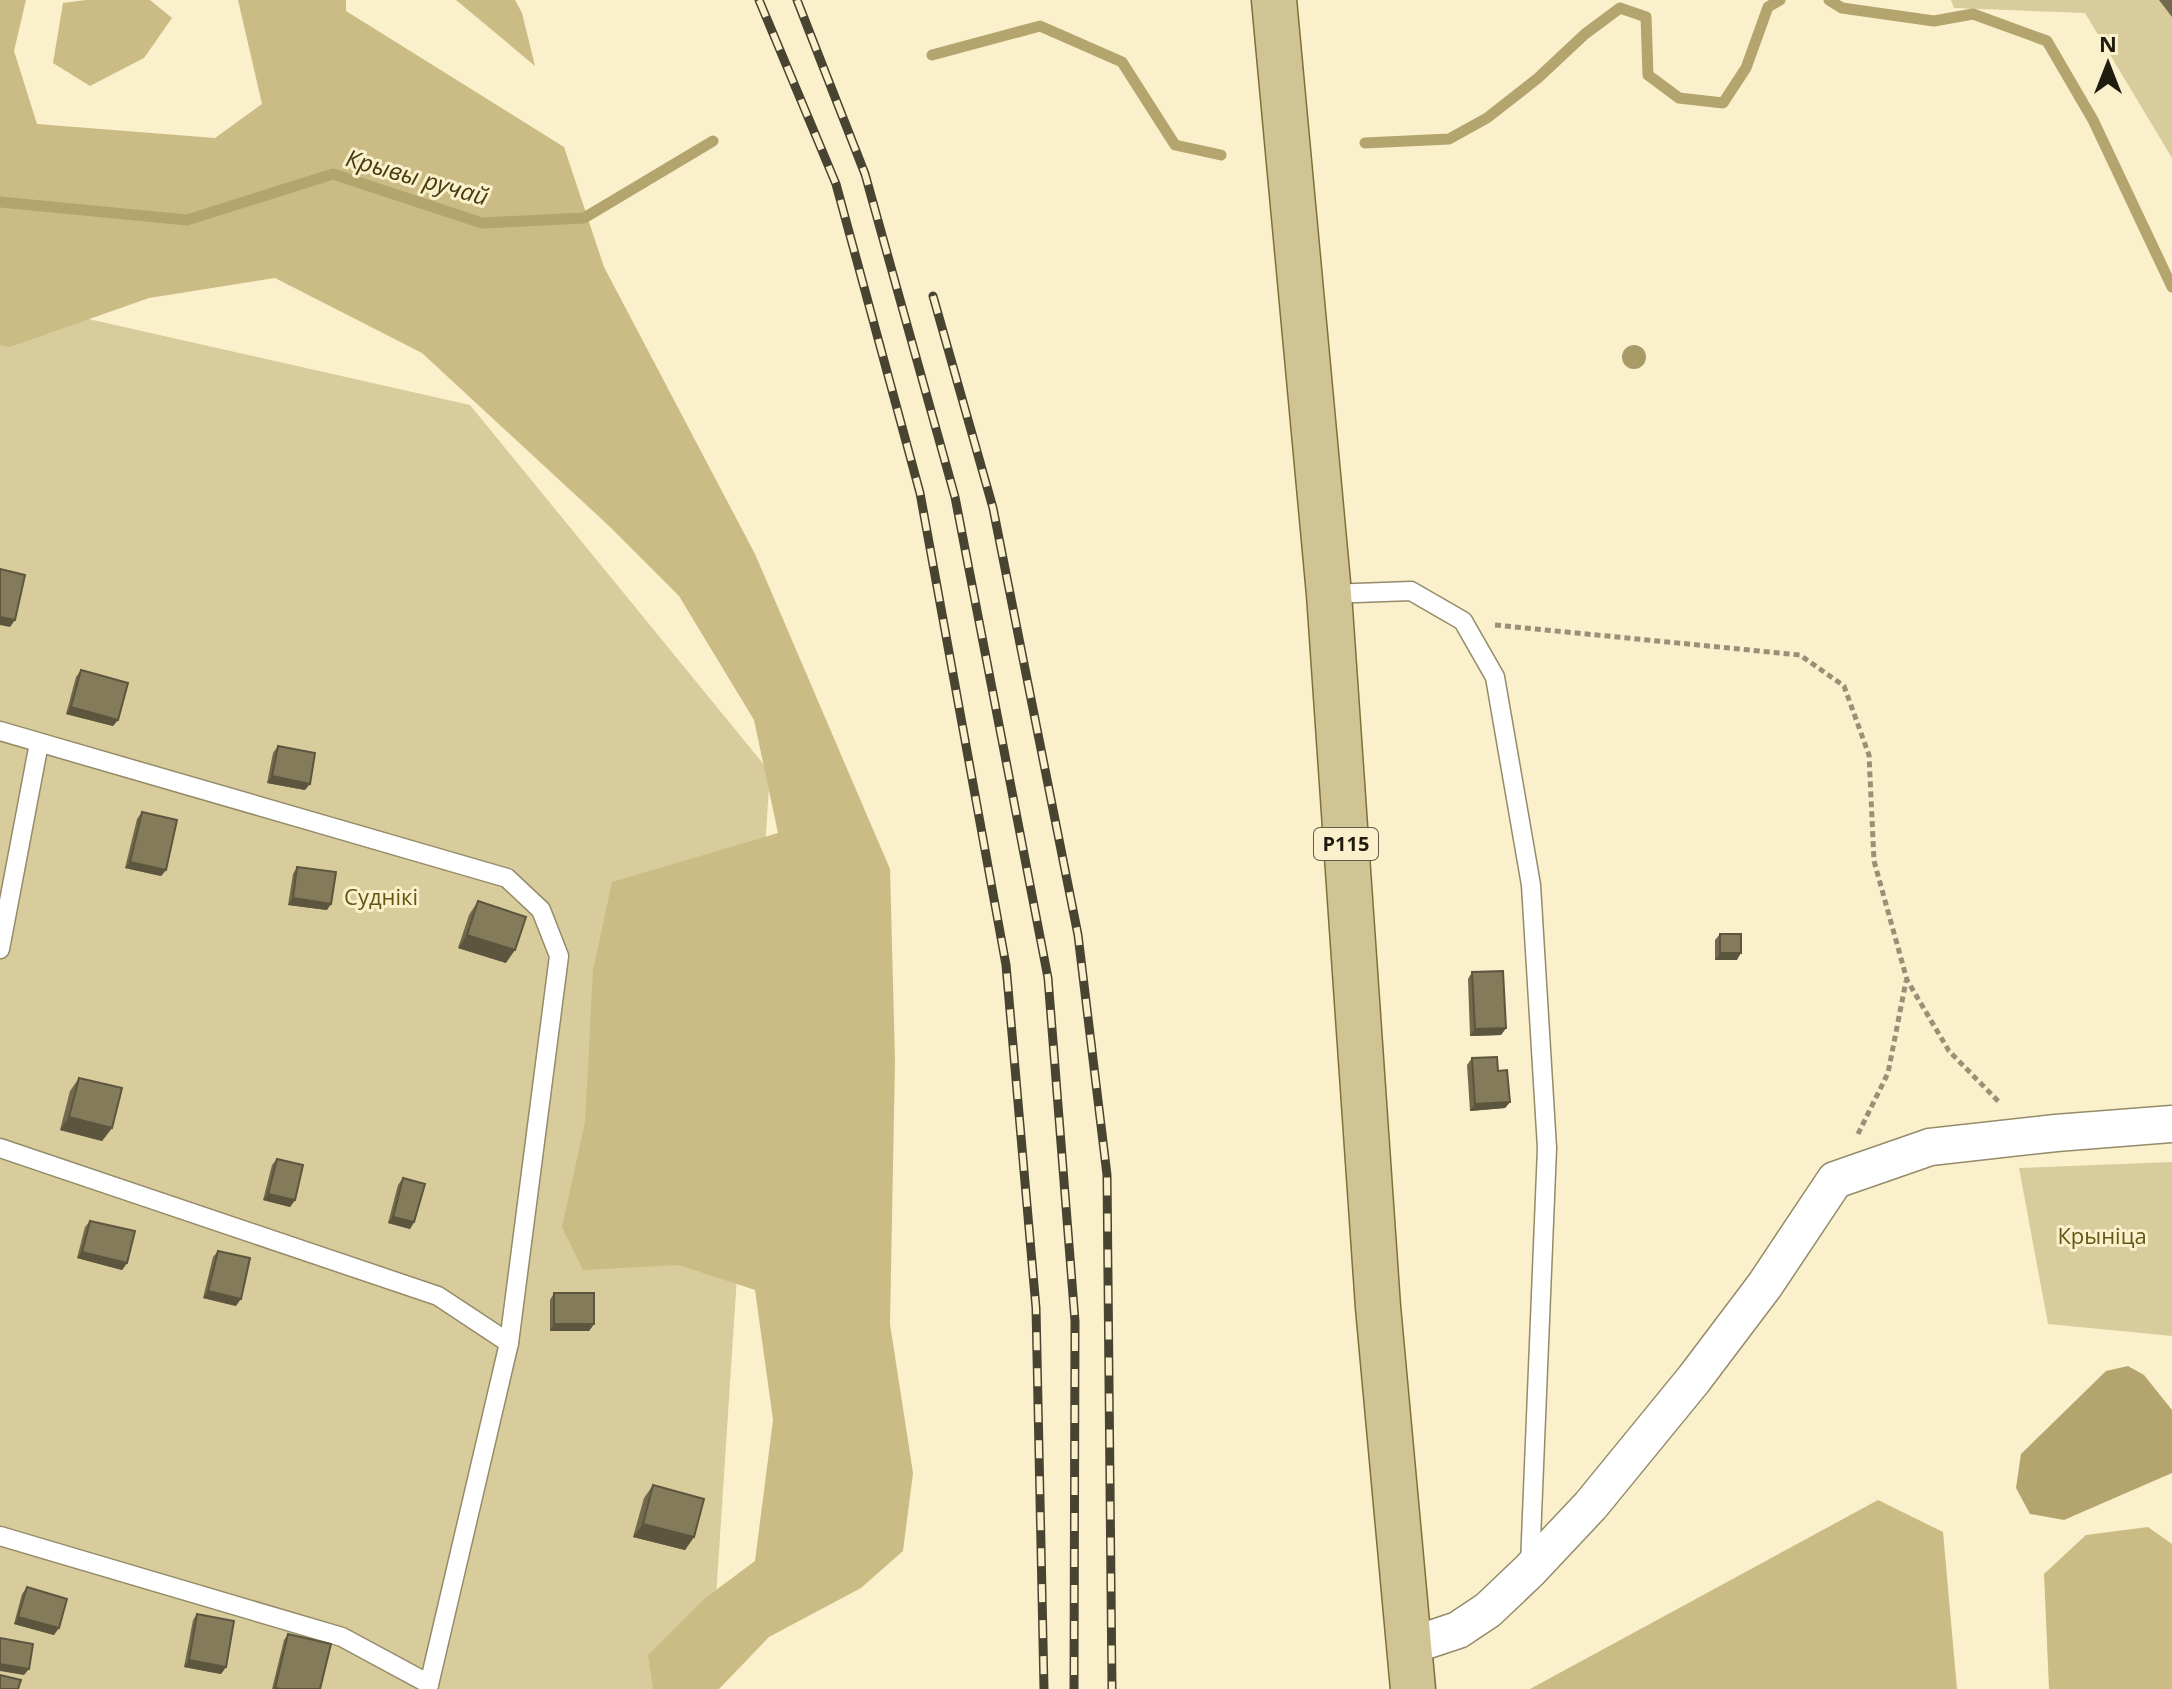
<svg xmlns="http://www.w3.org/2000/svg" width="2172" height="1689" viewBox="0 0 2172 1689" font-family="'Open Sans',sans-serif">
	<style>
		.green { fill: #d9cc9c }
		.forest { fill: #cabc84 }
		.water { fill: #b3a56d }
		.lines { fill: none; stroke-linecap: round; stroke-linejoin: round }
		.stream { stroke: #b3a56d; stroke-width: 11 }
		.lane-casing { stroke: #948b69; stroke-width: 21 }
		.street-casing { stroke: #948b69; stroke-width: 39 }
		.primary-casing { stroke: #7e7038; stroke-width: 47 }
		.path { stroke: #989177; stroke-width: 5; stroke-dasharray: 6 4; stroke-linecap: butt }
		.lane { stroke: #fff; stroke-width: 18 }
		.street { stroke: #fff; stroke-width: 36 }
		.primary { stroke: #d0c495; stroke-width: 44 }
		.rail-casing { stroke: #484431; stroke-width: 9 }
		.rail { stroke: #faf1cc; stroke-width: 6; stroke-dasharray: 18; stroke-linecap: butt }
		.tree { fill: #a89b66 }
		.wall { fill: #726a4d }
		.shaded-wall { fill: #5c563f }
		.building { fill: #847b5a; stroke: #5c563f; stroke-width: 2 }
		.labels { text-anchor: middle; stroke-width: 6; stroke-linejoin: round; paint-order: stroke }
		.shield { fill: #faf1cc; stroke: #615d48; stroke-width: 2 }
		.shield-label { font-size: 20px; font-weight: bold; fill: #201d0f }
		.park-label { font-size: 22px; fill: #655513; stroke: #faf1cc }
		.water-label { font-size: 24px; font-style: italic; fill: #463b0e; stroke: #faf1cc }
	</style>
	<rect width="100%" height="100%" fill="#faf1cc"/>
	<!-- green -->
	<g class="green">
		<path d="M 1951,0 L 2172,0 L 2172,158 L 2085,13 L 1954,8 Z"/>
		<path d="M 0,299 L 470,405 L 770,772 L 710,1689 L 0,1689 Z"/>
		<path d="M 2172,1162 L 2172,1336 L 2048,1324 L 2019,1168 Z"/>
	</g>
	<!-- forest -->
	<g class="forest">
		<path d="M 0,0 L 26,0 L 14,51 L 37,124 L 215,138 L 262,104 L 238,0 L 346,0 L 346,11 L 564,147 L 604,267 L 755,554 L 890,869 L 895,1060 L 890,1324 L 913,1473 L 903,1551 L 861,1588 L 769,1637 L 719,1689 L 653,1689 L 648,1655 L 704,1599 L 755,1561 L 773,1420 L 755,1290 L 679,1265 L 583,1270 L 562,1227 L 585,1122 L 593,970 L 612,882 L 778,833 L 754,720 L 679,596 L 608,525 L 422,353 L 275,278 L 149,298 L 10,347 L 0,345 Z"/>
		<path d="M 86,0 L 150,0 L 172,18 L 144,58 L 90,86 L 53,63 L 63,3 Z"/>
		<path d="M 456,0 L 515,0 L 522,13 L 535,66 Z"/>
		<path d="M 1878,1500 L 1943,1532 L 1957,1689 L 1530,1689 Z"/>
		<path d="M 2148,1527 L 2172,1544 L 2172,1689 L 2049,1689 L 2044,1574 L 2086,1535 Z"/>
	</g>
	<!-- water -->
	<path class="water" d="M 2128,1366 L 2144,1375 L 2172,1410 L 2172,1473 L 2064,1520 L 2030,1514 L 2016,1488 L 2021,1454 L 2106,1371 Z"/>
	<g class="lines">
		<!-- stream -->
		<g class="stream">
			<path d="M 1829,0 L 1842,8 L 1934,21 L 1973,14 L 2047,41 L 2093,120 L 2172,287"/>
			<path d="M 932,55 L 1040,26 L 1122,62 L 1175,145 L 1221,155"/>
			<path d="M 1365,143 L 1449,139 L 1487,118 L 1538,78 L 1585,34 L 1620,8 L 1646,17 L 1648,75 L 1679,98 L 1723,103 L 1746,68 L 1768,7 L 1780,0"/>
			<path d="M 0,202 L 187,220 L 333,174 L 482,223 L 584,218 L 713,141"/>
		</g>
		<defs>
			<g id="lane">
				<path d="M 1329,594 L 1411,591 L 1463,621 L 1495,677 L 1531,885 L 1547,1148 L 1530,1564"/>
				<path d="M 0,731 L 507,878 L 541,910 L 559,956 L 509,1343 L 428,1689"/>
				<path d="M 0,949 L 39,743"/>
				<path d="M 0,1148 L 438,1296 L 509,1343"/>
				<path d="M 0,1536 L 342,1637 L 429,1684"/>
			</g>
			<path id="street" d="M 1410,1646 L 1458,1630 L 1488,1610 L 1530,1570 L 1591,1505 L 1694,1379 L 1765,1285 L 1835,1180 L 1930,1147 L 2056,1133 L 2172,1124"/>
			<path id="primary" d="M 1274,0 L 1329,594 L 1378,1307 L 1413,1689"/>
		</defs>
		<!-- lane casing -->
		<use href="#lane" class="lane-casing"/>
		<!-- street casing -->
		<use href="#street" class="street-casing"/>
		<!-- primary casing -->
		<use href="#primary" class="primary-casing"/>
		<!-- path -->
		<g class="path">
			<path d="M 1495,625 L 1800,655 L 1844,686 L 1869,755 L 1874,861 L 1907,980 L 1949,1051 L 1999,1102"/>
			<path d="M 1858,1134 L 1888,1073 L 1906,981"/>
		</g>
		<!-- lane -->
		<use href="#lane" class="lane"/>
		<!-- street -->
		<use href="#street" class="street"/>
		<!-- primary -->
		<use href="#primary" class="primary"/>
		<defs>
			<g id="rail">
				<path d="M 759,0 L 836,184 L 920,493 L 1006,965 L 1036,1308 L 1044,1689"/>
				<path d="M 797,0 L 865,174 L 955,497 L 1048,978 L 1075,1321 L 1074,1689"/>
				<path d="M 933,296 L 993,508 L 1078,935 L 1107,1175 L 1112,1689"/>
			</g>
		</defs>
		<!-- rail casing -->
		<use href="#rail" class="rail-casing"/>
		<!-- rail -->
		<use href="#rail" class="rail"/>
	</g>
	<!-- trees -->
	<circle class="tree" cx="1634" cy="357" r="12"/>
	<!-- wall -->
	<g class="wall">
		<path d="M 2159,0 L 2172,0 L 2172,17 Z"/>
		<path d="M 81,670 L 118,720 L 113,726 L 66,714 L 76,677 Z"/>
		<path d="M 278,746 L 305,790 L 267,783 L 273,753 Z"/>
		<path d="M 142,812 L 166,870 L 161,876 L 125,868 L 137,819 Z"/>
		<path d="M 297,867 L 327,910 L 288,905 L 293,874 Z"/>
		<path d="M 478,901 L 506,963 L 458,948 L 469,915 Z"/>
		<path d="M 1720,934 L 1737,960 L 1715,960 L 1715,940 Z"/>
		<path d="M 1472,972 L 1506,1028 L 1501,1035 L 1470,1036 L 1468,979 Z"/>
		<path d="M 1472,1058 L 1498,1071 L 1510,1102 L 1505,1108 L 1470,1111 L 1467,1065 Z"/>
		<path d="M 79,1078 L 112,1128 L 102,1141 L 60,1130 L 70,1091 Z"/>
		<path d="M 277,1159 L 295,1200 L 290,1207 L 263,1200 L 272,1165 Z"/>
		<path d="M 403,1178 L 414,1222 L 410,1229 L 388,1223 L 398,1185 Z"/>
		<path d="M 90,1221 L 127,1263 L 122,1270 L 77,1258 L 85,1227 Z"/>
		<path d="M 218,1251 L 236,1306 L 203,1298 L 213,1257 Z"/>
		<path d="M 554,1293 L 594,1324 L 589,1331 L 550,1331 L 550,1300 Z"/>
		<path d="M 653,1485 L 694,1537 L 685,1550 L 633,1537 L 644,1498 Z"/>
		<path d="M 27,1587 L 54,1635 L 14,1624 L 22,1594 Z"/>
		<path d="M 197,1614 L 226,1667 L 221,1674 L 184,1667 L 193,1620 Z"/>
		<path d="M 288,1634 L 320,1689 L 272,1689 L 284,1640 Z"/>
	</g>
	<!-- shaded-wall -->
	<g class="shaded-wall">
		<path d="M 0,617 L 15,620 L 10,627 L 0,625 Z"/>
		<path d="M 71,707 L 118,720 L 113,726 L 66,714 Z"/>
		<path d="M 272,776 L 310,784 L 305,790 L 267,783 Z"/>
		<path d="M 130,862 L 166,870 L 161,876 L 125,868 Z"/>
		<path d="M 293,898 L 331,904 L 327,910 L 288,905 Z"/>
		<path d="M 467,935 L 515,950 L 506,963 L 458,948 Z"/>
		<path d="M 1720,953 L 1741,953 L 1737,960 L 1715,960 Z"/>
		<path d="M 1506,1028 L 1501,1035 L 1470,1036 L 1475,1029 Z"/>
		<path d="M 1510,1102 L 1505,1108 L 1470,1111 L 1475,1104 Z"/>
		<path d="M 69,1117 L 112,1128 L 102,1141 L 60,1130 Z"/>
		<path d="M 268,1194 L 295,1200 L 290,1207 L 263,1200 Z"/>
		<path d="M 393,1217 L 414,1222 L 410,1229 L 388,1223 Z"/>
		<path d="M 82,1252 L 127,1263 L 122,1270 L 77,1258 Z"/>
		<path d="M 208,1291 L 241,1299 L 236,1306 L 203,1298 Z"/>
		<path d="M 554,1324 L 594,1324 L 589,1331 L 550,1331 Z"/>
		<path d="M 643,1524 L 694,1537 L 685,1550 L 633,1537 Z"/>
		<path d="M 18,1617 L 59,1628 L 54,1635 L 14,1624 Z"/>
		<path d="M 189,1660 L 226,1667 L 221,1674 L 184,1667 Z"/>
		<path d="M 0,1664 L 29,1669 L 24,1675 L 0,1671 Z"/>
	</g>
	<!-- building -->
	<g class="building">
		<path d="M 0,569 L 25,575 L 15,620 L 0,617 Z"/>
		<path d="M 81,670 L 128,683 L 118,720 L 71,707 Z"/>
		<path d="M 278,746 L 315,753 L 310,784 L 272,776 Z"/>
		<path d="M 142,812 L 177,820 L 166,870 L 130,862 Z"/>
		<path d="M 297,867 L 336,872 L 331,904 L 293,898 Z"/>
		<path d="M 478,901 L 526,917 L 515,950 L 467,935 Z"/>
		<rect x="1720" y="934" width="21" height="19"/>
		<path d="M 1503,971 L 1506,1028 L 1475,1029 L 1472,972 Z"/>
		<path d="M 1497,1057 L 1498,1071 L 1507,1070 L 1510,1102 L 1475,1104 L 1472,1058 Z"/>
		<path d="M 79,1078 L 122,1088 L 112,1128 L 69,1117 Z"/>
		<path d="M 277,1159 L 303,1165 L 295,1200 L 268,1194 Z"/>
		<path d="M 403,1178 L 425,1184 L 414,1222 L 393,1217 Z"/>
		<path d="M 90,1221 L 135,1231 L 127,1263 L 82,1252 Z"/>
		<path d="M 218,1251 L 250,1258 L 241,1299 L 208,1291 Z"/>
		<rect x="554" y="1293" width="40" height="31"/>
		<path d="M 653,1485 L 704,1499 L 694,1537 L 643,1524 Z"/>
		<path d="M 27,1587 L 67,1599 L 59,1628 L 18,1617 Z"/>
		<path d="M 197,1614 L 234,1621 L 226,1667 L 189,1660 Z"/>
		<path d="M 288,1634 L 331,1644 L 320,1689 L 281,1689 L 275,1688 Z"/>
		<path d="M 0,1638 L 33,1644 L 29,1669 L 0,1664 Z"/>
		<path d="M 0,1675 L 21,1680 L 18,1689 L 0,1689 Z"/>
	</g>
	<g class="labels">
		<!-- shield labels -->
		<rect class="shield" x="1314" y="828" width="64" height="32" rx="6"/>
		<g class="shield-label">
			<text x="1346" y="851">Р115</text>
		</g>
		<!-- park labels -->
		<g class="park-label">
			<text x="381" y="905">Суднікі</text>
			<text x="2102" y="1244">Крыніца</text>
		</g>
		<!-- water labels -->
		<g class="water-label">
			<text transform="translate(417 178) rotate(16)" y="8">Крывы ручай</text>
		</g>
	</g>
	<!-- north arrow -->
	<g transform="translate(2108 64)" stroke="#faf1cc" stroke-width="6" paint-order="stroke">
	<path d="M0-6L14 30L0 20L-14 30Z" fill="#201d0f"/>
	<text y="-12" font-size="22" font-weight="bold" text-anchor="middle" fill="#201d0f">N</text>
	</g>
</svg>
